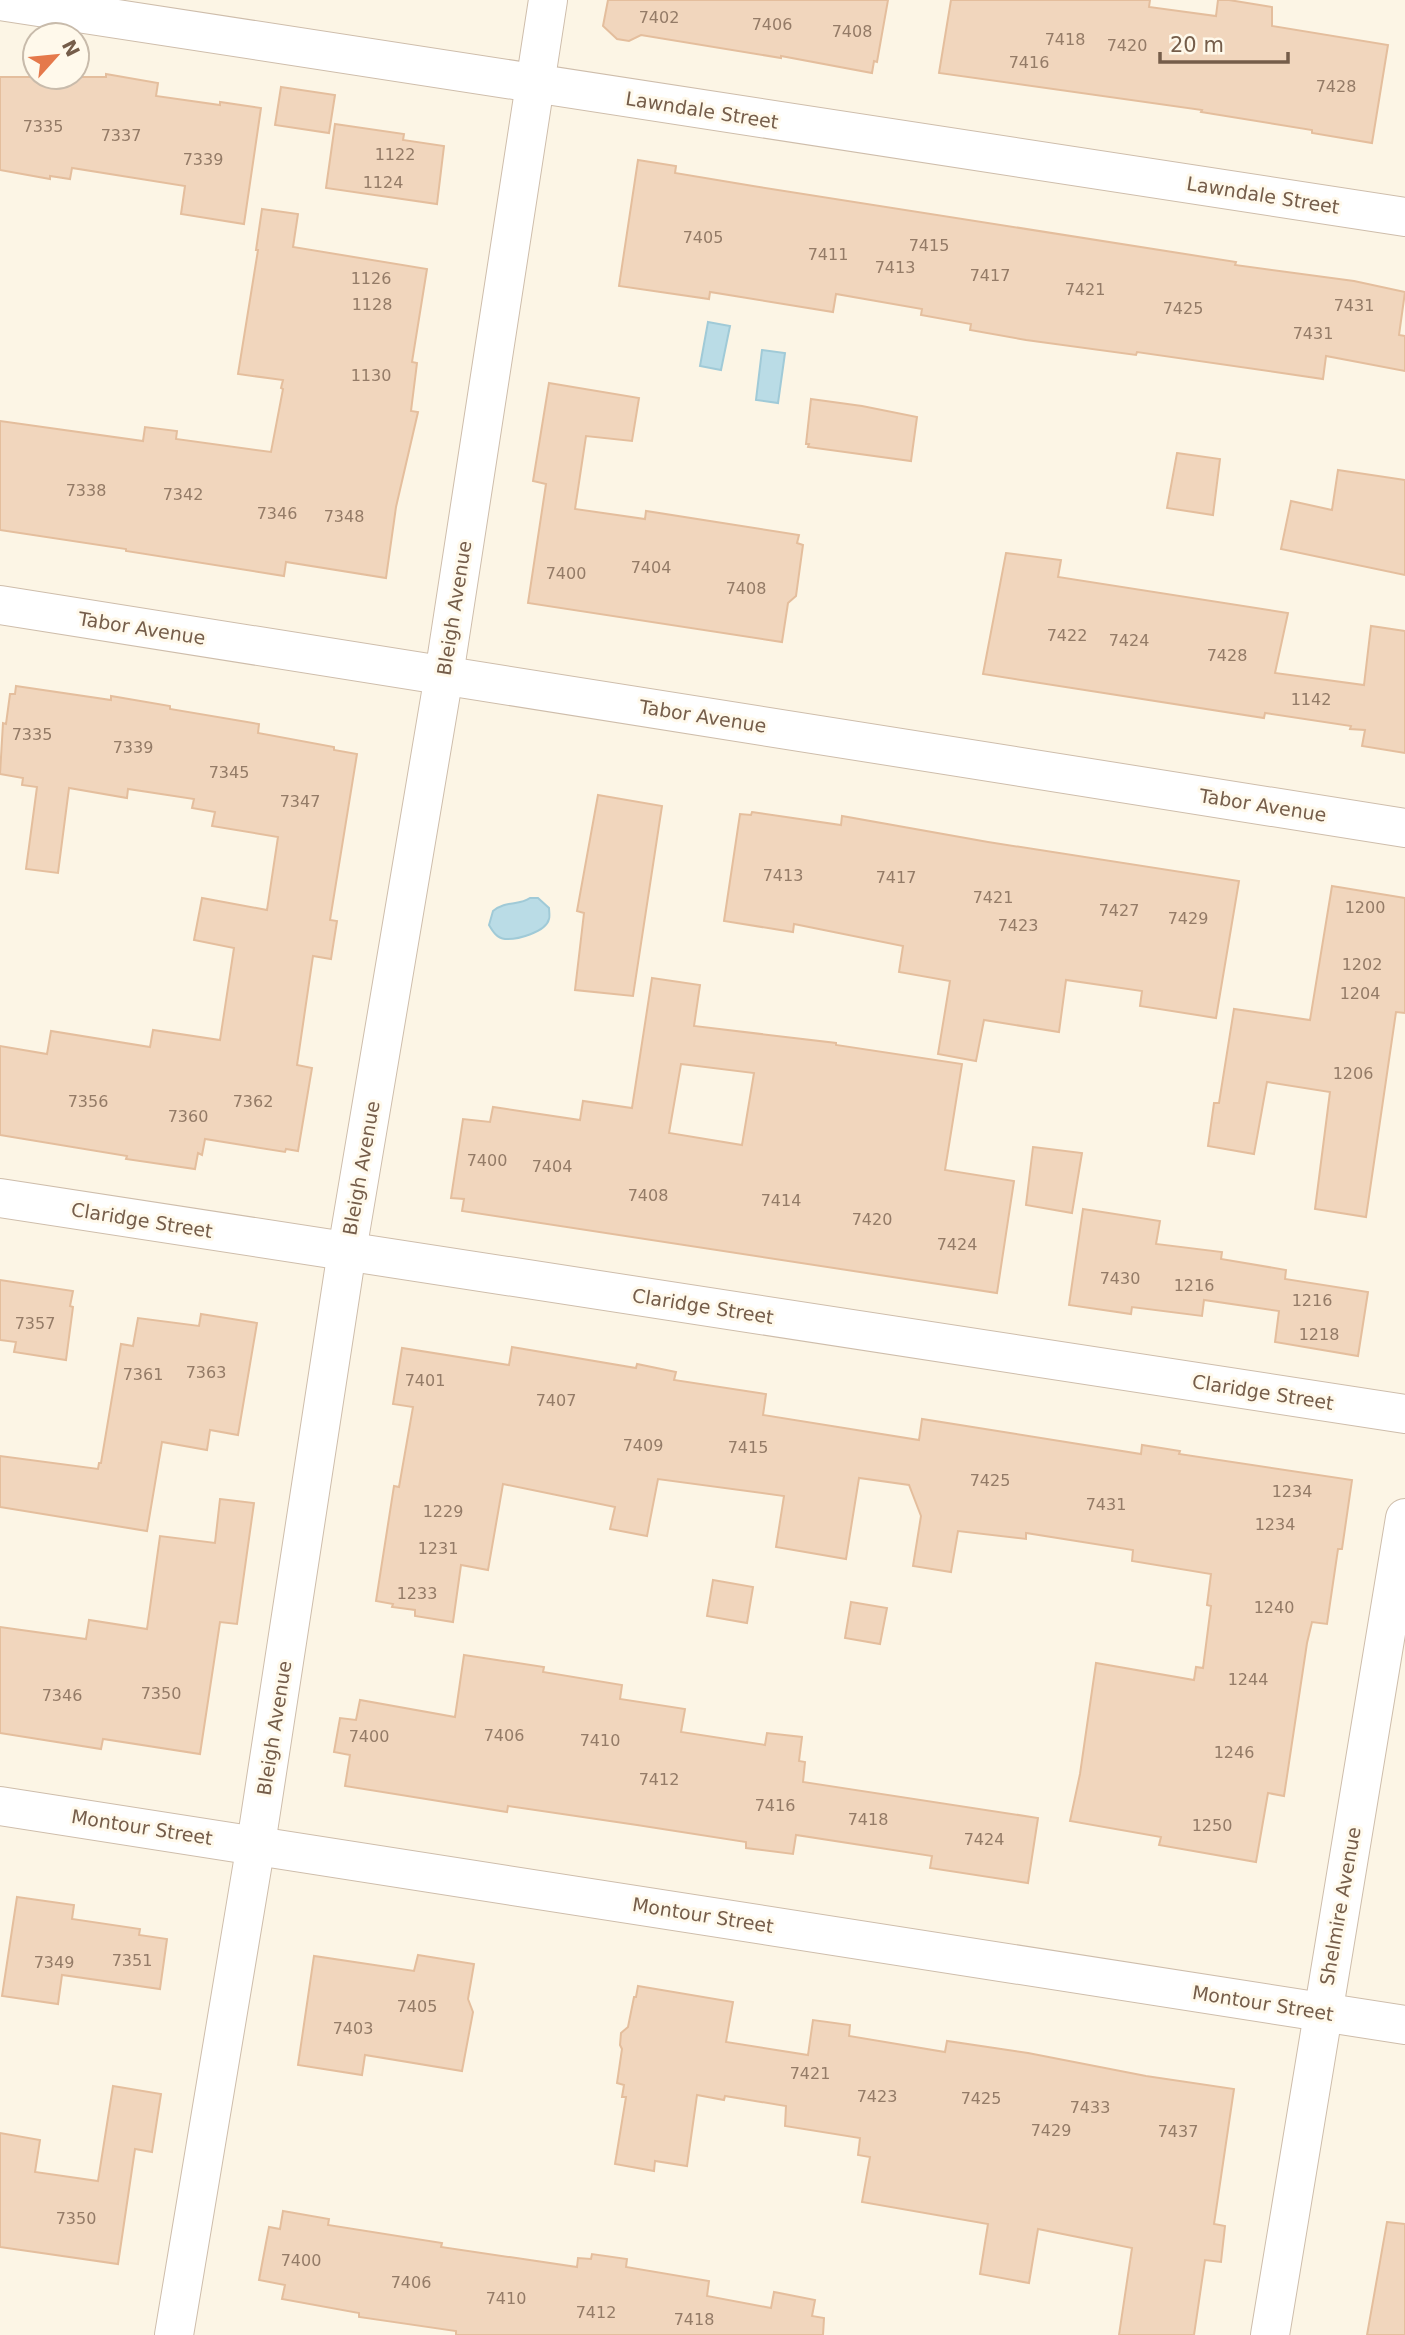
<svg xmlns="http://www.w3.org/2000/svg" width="1405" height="2335" viewBox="0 0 1405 2335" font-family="'DejaVu Sans',sans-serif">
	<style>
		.water { fill: #badce6; stroke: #a0cad7; stroke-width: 2 }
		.building { fill: #f1d6bd; stroke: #e4be9d; stroke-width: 2; fill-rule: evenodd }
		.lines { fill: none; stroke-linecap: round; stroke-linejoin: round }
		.minor-casing { stroke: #cebdab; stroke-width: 40 }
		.minor { stroke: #fff; stroke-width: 38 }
		.labels { text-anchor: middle; stroke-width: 6; stroke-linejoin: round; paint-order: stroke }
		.number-label { font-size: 16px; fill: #947b67 }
		.street-label { font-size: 19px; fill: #755d4a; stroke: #fff9eb }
	</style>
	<rect width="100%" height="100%" fill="#fcf5e5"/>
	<!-- water -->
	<g class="water">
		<path d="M 708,322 L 730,326 L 721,370 L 700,366 Z"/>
		<path d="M 762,350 L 785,353 L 778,403 L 756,400 Z"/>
		<path d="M 530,898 L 538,898 L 549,908 C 549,909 550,918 549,919 C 546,932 517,940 505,939 C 497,938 493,932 489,925 L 493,911 C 506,900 519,906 530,898 Z"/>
	</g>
	<!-- building -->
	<g class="building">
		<path d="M 608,0 L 888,0 L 877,62 L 874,61 L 872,73 L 781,56 L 781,58 L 641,35 L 629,41 L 617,39 L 603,26 Z"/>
		<path d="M 951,0 L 1150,0 L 1149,7 L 1216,16 L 1218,0 L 1229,0 L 1272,7 L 1272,26 L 1388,45 L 1372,143 L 1312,133 L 1312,130 L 1201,112 L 1202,110 L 939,73 Z"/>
		<path d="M 106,74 L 158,83 L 156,96 L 220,105 L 220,102 L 261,108 L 244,224 L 181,214 L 185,186 L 72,168 L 70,179 L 50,176 L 50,179 L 0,170 L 0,77 L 106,77 Z"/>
		<path d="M 281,87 L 335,95 L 329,133 L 275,125 Z"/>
		<path d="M 335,124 L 404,134 L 403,140 L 444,146 L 437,204 L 326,188 Z"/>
		<path d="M 638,160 L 676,166 L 675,173 L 753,186 L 1236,262 L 1235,265 L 1354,281 L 1405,292 L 1399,335 L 1405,336 L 1405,371 L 1326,356 L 1323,379 L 1137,352 L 1136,355 L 1026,340 L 970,330 L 971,324 L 921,315 L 922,309 L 836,294 L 833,312 L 710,292 L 709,299 L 619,286 Z"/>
		<path d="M 262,209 L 298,214 L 293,247 L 427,269 L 412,362 L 417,363 L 411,411 L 418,412 L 396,507 L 386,578 L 286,562 L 284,576 L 126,551 L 126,549 L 0,530 L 0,421 L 143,441 L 145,427 L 177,431 L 176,439 L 271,452 L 283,389 L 281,388 L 283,380 L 238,374 L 258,250 L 256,250 Z"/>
		<path d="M 549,383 L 639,398 L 632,441 L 586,436 L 575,509 L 645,519 L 646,511 L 799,535 L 797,543 L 803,545 L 796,596 L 788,603 L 782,642 L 528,603 L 546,484 L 533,481 Z"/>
		<path d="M 811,399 L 862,406 L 917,417 L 911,461 L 808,447 L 809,444 L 806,444 Z"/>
		<path d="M 1177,453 L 1220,459 L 1213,515 L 1167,508 Z"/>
		<path d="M 1338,470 L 1405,480 L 1405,575 L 1281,549 L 1291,501 L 1332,510 Z"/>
		<path d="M 1006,553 L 1061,560 L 1058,577 L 1288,613 L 1275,673 L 1364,685 L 1371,626 L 1405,631 L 1405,753 L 1362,746 L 1365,730 L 1350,729 L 1351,726 L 1265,713 L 1264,718 L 983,674 Z"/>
		<path d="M 16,686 L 111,700 L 111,696 L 170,706 L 170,709 L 259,724 L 258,733 L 334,747 L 334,750 L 357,754 L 330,920 L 337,921 L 331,959 L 313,956 L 297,1065 L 312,1068 L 298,1151 L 286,1149 L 285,1152 L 205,1139 L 202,1155 L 198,1153 L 195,1169 L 126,1159 L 127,1156 L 0,1135 L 0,1046 L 47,1054 L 51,1031 L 150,1047 L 153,1030 L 220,1040 L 234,948 L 194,940 L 202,898 L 267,910 L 278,837 L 212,826 L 215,812 L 192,808 L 194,799 L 128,789 L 127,798 L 69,788 L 58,873 L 26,869 L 37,787 L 22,785 L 23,778 L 0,774 L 3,723 L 6,724 L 10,694 L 15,694 Z"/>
		<path d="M 598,795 L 662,806 L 633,996 L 575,990 L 584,913 L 577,911 Z"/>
		<path d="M 752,812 L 841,825 L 842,816 L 988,842 L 1239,881 L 1216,1018 L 1140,1006 L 1142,991 L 1066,980 L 1059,1032 L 984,1020 L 976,1061 L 938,1054 L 950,981 L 899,972 L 903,946 L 794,924 L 793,932 L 724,921 L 740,814 L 751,815 Z"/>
		<path d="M 1332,886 L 1405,898 L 1405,1013 L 1396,1012 L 1366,1217 L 1315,1209 L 1330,1092 L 1267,1082 L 1254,1154 L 1208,1146 L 1214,1103 L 1219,1103 L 1234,1009 L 1310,1020 Z"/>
		<path d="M 652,978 L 700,985 L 694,1026 L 836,1043 L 836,1045 L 962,1064 L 945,1170 L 1014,1181 L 997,1293 L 462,1211 L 464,1199 L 451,1198 L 463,1119 L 490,1122 L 493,1107 L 580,1120 L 583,1101 L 632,1108 ZM 681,1064 L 754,1073 L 742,1145 L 669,1133 Z"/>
		<path d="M 1033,1147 L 1082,1153 L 1072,1213 L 1026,1205 Z"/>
		<path d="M 1083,1209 L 1160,1221 L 1156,1244 L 1222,1252 L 1221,1259 L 1286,1270 L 1285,1279 L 1368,1292 L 1358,1356 L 1275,1342 L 1279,1311 L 1204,1300 L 1202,1316 L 1132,1307 L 1131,1314 L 1069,1305 Z"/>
		<path d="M 0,1280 L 73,1291 L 70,1306 L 73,1307 L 66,1360 L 14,1352 L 16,1342 L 0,1340 Z"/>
		<path d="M 201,1314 L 257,1323 L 238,1435 L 210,1430 L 207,1450 L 162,1442 L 147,1531 L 0,1507 L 0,1456 L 98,1469 L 99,1463 L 101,1463 L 121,1344 L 133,1346 L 138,1318 L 199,1326 Z"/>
		<path d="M 512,1347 L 636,1368 L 637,1364 L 676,1372 L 674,1380 L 766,1394 L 763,1415 L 919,1440 L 922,1419 L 1141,1454 L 1142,1445 L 1180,1451 L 1179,1454 L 1352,1480 L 1342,1549 L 1338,1549 L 1327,1624 L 1312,1622 L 1307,1643 L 1284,1796 L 1268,1793 L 1256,1862 L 1159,1845 L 1161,1837 L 1070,1821 L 1080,1774 L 1096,1663 L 1194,1680 L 1196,1667 L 1203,1668 L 1211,1606 L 1207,1605 L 1211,1574 L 1132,1561 L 1133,1550 L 1026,1533 L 1026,1539 L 958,1531 L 951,1572 L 913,1566 L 921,1516 L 909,1485 L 859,1478 L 846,1559 L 776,1547 L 784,1496 L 658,1479 L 647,1536 L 610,1529 L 615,1507 L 503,1484 L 488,1570 L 461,1565 L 453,1622 L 415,1616 L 415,1610 L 392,1607 L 393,1604 L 376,1601 L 394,1486 L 399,1487 L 413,1407 L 393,1404 L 402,1348 L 509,1365 Z"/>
		<path d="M 220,1499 L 254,1503 L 237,1624 L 220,1622 L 200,1754 L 103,1739 L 101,1749 L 0,1733 L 0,1627 L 86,1639 L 89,1620 L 147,1629 L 160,1536 L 215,1543 Z"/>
		<path d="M 713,1580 L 753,1587 L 747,1623 L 707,1616 Z"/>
		<path d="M 851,1602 L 887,1608 L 880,1644 L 845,1638 Z"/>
		<path d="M 464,1655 L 544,1667 L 543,1672 L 622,1685 L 620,1699 L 685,1709 L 681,1732 L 765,1745 L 767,1733 L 802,1737 L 799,1761 L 805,1762 L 803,1782 L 1038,1818 L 1028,1883 L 930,1868 L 932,1856 L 796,1835 L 793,1854 L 746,1848 L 746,1842 L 637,1825 L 508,1806 L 507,1812 L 345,1786 L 350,1755 L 334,1752 L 340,1718 L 356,1720 L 360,1700 L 455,1717 Z"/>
		<path d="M 17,1897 L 74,1905 L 72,1919 L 140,1929 L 139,1935 L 167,1939 L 160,1989 L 62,1975 L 58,2004 L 2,1996 Z"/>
		<path d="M 418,1955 L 474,1964 L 468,1999 L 473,2012 L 462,2071 L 365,2055 L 362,2075 L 298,2065 L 314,1956 L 414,1971 Z"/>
		<path d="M 638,1986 L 733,2002 L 726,2042 L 808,2055 L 813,2020 L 850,2025 L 849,2036 L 945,2052 L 947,2041 L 1028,2053 L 1146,2076 L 1234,2089 L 1214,2224 L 1225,2226 L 1221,2262 L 1205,2260 L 1194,2335 L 1119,2335 L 1132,2248 L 1038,2229 L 1029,2283 L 980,2274 L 988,2224 L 862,2202 L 870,2157 L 858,2155 L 860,2138 L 785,2126 L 786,2106 L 725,2096 L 724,2100 L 697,2095 L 687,2166 L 655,2161 L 654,2171 L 615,2164 L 626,2097 L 622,2097 L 624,2085 L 617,2083 L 622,2049 L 620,2045 L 621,2033 L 628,2027 L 634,1997 L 636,1997 Z"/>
		<path d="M 113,2086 L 161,2094 L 152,2152 L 135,2149 L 118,2264 L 0,2247 L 0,2133 L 40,2140 L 35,2172 L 98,2181 Z"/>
		<path d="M 283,2211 L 329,2219 L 328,2225 L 442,2243 L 441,2247 L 577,2267 L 578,2258 L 591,2259 L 592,2254 L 627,2259 L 626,2267 L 709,2281 L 707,2296 L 771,2308 L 774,2292 L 815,2300 L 812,2316 L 824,2318 L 823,2335 L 456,2335 L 456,2331 L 359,2317 L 359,2313 L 282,2299 L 285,2285 L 259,2280 L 269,2227 L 280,2229 Z"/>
		<path d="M 1387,2222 L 1405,2224 L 1405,2335 L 1367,2335 Z"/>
	</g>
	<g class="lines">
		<defs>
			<g id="minor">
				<path d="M 0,1 L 1405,217"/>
				<path d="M 0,605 L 1405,828"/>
				<path d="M 0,1198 L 1405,1414"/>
				<path d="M 0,1806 L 1405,2025"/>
				<path d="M 174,2335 L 256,1844 L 347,1251 L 444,675 L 548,0"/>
				<path d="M 1270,2335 L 1405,1518"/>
			</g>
		</defs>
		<!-- minor casing -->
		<use href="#minor" class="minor-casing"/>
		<!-- minor -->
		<use href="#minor" class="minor"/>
	</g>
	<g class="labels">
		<!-- number labels -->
		<g class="number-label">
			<text x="659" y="23">7402</text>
			<text x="772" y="30">7406</text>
			<text x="852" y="37">7408</text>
			<text x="1065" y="45">7418</text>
			<text x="1127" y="51">7420</text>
			<text x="1029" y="68">7416</text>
			<text x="1336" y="92">7428</text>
			<text x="43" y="132">7335</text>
			<text x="121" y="141">7337</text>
			<text x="395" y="160">1122</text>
			<text x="203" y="165">7339</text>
			<text x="383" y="188">1124</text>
			<text x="703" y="243">7405</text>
			<text x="929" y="251">7415</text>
			<text x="828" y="260">7411</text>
			<text x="895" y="273">7413</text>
			<text x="990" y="281">7417</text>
			<text x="371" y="284">1126</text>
			<text x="1085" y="295">7421</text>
			<text x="372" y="310">1128</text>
			<text x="1354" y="311">7431</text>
			<text x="1183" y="314">7425</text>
			<text x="1313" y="339">7431</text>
			<text x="371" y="381">1130</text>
			<text x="86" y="496">7338</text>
			<text x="183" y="500">7342</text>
			<text x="277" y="519">7346</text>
			<text x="344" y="522">7348</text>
			<text x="651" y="573">7404</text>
			<text x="566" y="579">7400</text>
			<text x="746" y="594">7408</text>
			<text x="1067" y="641">7422</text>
			<text x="1129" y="646">7424</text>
			<text x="1227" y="661">7428</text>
			<text x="1311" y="705">1142</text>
			<text x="32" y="740">7335</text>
			<text x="133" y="753">7339</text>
			<text x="229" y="778">7345</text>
			<text x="300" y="807">7347</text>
			<text x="783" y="881">7413</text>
			<text x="896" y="883">7417</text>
			<text x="993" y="903">7421</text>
			<text x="1365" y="913">1200</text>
			<text x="1119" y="916">7427</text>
			<text x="1188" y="924">7429</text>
			<text x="1018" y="931">7423</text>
			<text x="1362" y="970">1202</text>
			<text x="1360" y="999">1204</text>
			<text x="1353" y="1079">1206</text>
			<text x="88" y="1107">7356</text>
			<text x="253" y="1107">7362</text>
			<text x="188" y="1122">7360</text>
			<text x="487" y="1166">7400</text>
			<text x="552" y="1172">7404</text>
			<text x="648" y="1201">7408</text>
			<text x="781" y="1206">7414</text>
			<text x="872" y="1225">7420</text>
			<text x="957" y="1250">7424</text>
			<text x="1120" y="1284">7430</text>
			<text x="1194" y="1291">1216</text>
			<text x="1312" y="1306">1216</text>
			<text x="35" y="1329">7357</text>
			<text x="1319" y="1340">1218</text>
			<text x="206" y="1378">7363</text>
			<text x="143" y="1380">7361</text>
			<text x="425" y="1386">7401</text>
			<text x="556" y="1406">7407</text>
			<text x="643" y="1451">7409</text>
			<text x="748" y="1453">7415</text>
			<text x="990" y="1486">7425</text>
			<text x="1292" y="1497">1234</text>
			<text x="1106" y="1510">7431</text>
			<text x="443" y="1517">1229</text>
			<text x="1275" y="1530">1234</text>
			<text x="438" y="1554">1231</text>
			<text x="417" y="1599">1233</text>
			<text x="1274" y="1613">1240</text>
			<text x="1248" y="1685">1244</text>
			<text x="161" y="1699">7350</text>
			<text x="62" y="1701">7346</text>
			<text x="504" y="1741">7406</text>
			<text x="369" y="1742">7400</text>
			<text x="600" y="1746">7410</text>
			<text x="1234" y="1758">1246</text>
			<text x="659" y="1785">7412</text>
			<text x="775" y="1811">7416</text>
			<text x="868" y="1825">7418</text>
			<text x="1212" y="1831">1250</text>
			<text x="984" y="1845">7424</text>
			<text x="132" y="1966">7351</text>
			<text x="54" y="1968">7349</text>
			<text x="417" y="2012">7405</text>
			<text x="353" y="2034">7403</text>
			<text x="810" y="2079">7421</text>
			<text x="877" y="2102">7423</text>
			<text x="981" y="2104">7425</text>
			<text x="1090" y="2113">7433</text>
			<text x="1051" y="2136">7429</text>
			<text x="1178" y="2137">7437</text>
			<text x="76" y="2224">7350</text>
			<text x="301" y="2266">7400</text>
			<text x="411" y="2288">7406</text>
			<text x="506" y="2304">7410</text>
			<text x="596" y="2318">7412</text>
			<text x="694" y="2325">7418</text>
		</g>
		<!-- street labels -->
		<g class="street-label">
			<text transform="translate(702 110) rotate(9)" y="7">Lawndale Street</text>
			<text transform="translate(1263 195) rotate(9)" y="7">Lawndale Street</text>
			<text transform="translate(454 608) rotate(-81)" y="7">Bleigh Avenue</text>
			<text transform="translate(142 628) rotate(9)" y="7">Tabor Avenue</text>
			<text transform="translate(703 716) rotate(9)" y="7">Tabor Avenue</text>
			<text transform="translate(1263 805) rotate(9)" y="7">Tabor Avenue</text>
			<text transform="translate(361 1168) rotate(-80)" y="7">Bleigh Avenue</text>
			<text transform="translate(142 1220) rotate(9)" y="7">Claridge Street</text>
			<text transform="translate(703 1306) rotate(9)" y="7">Claridge Street</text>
			<text transform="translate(1263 1392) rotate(9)" y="7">Claridge Street</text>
			<text transform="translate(274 1728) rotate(-81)" y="7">Bleigh Avenue</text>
			<text transform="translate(142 1827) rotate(9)" y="7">Montour Street</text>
			<text transform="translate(1340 1906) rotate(-80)" y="7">Shelmire Avenue</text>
			<text transform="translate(703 1915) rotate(9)" y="7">Montour Street</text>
			<text transform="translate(1263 2003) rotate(9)" y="7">Montour Street</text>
		</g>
	</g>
	<!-- north arrow -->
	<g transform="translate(56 56) rotate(63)"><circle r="33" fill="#fff9eb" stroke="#c8bbab" stroke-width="2"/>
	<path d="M0-5L12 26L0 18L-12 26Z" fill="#e5794b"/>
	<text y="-10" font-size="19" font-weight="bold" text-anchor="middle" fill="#755d4a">N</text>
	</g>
	<!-- scale -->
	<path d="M1160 52v10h128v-10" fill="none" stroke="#755d4a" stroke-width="3.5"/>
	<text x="1170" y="52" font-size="21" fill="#755d4a" stroke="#fff9eb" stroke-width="5" paint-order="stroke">20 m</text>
</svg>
